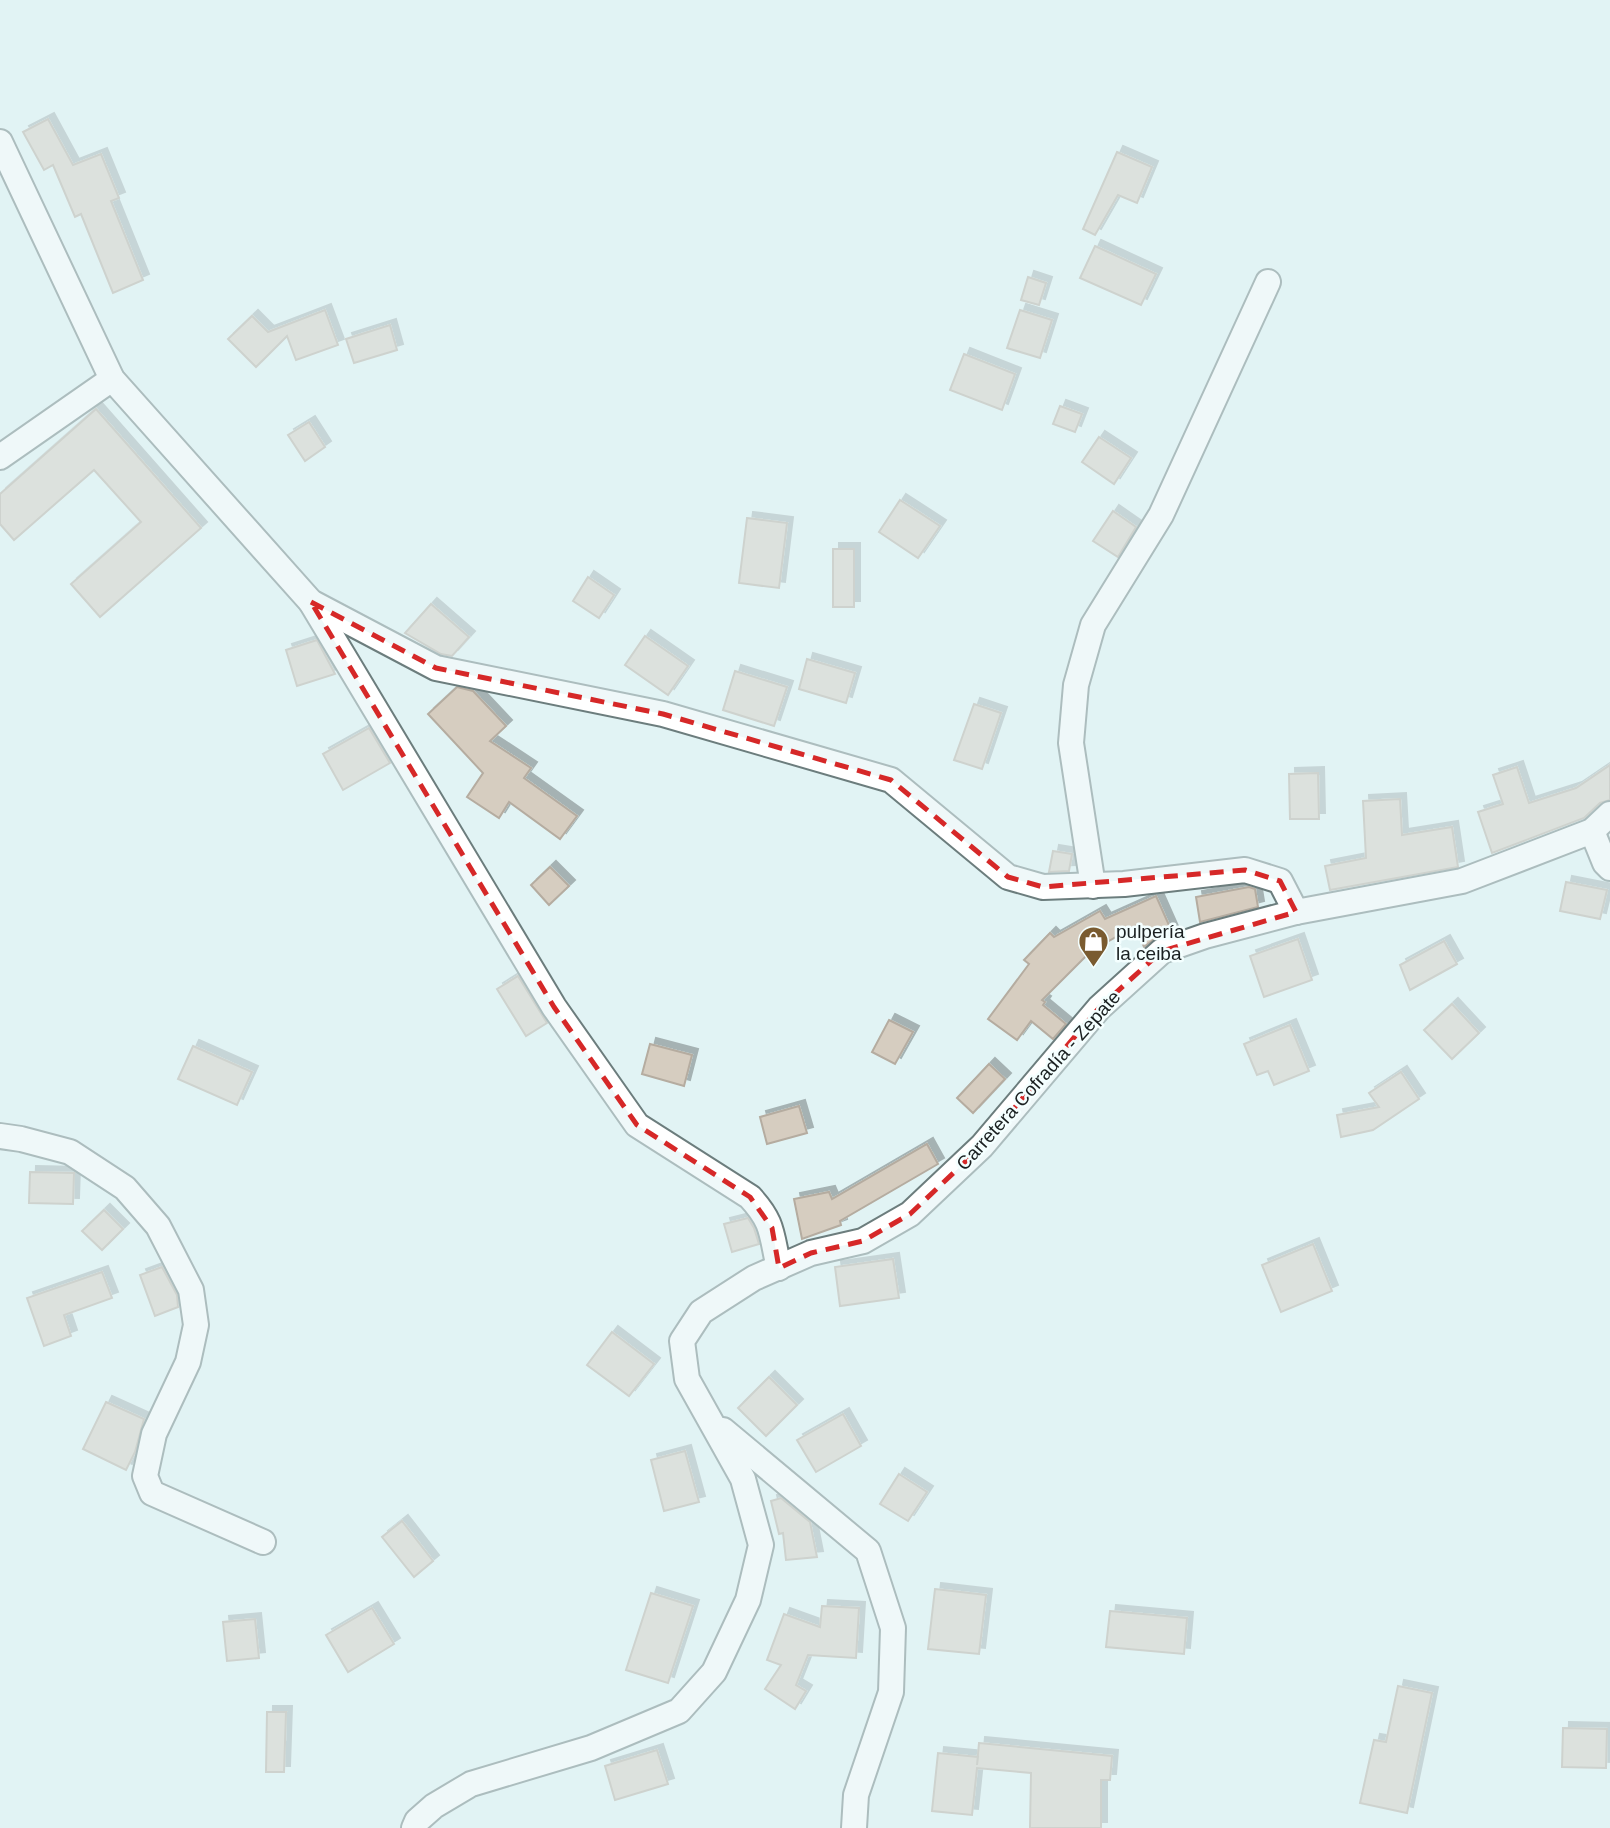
<svg xmlns="http://www.w3.org/2000/svg" width="1610" height="1828" viewBox="0 0 1610 1828" font-family="Arial,sans-serif">
	<style>
		.building { fill: #d6cdc0; stroke: #b5aca0; stroke-width: 2; filter: url(#shadow) }
		.lines { fill: none; stroke-linecap: round; stroke-linejoin: round }
		.minor-casing { stroke: #6c7d7d; stroke-width: 28 }
		.minor { stroke: #fff; stroke-width: 24 }
		.marked { fill: none; stroke: #d62828; stroke-width: 5; stroke-dasharray: 14 9; stroke-linejoin: round }
		.labels { text-anchor: middle; stroke-width: 5; stroke-linejoin: round; paint-order: stroke }
		.poi-label { font-size: 19px; fill: #1a2021; stroke: #f4ffff; text-anchor: start }
		.street-label { font-size: 19px; fill: #1a2021; stroke: #f4ffff }
	</style>
	<defs>
		<filter id="shadow"><feDropShadow dx="6" dy="-6" stdDeviation="0" flood-color="#0004"/></filter>
	</defs>
	<rect width="100%" height="100%" fill="#e1f3f4"/>
	<!-- building -->
	<g class="building">
		<path d="M 48,119 L 73,165 L 101,154 L 119,198 L 111,201 L 143,280 L 113,293 L 81,214 L 75,217 L 53,165 L 44,170 L 23,132 Z"/>
		<path d="M 1117,152 L 1152,167 L 1137,203 L 1118,195 L 1095,235 L 1083,229 Z"/>
		<path d="M 1095,246 L 1156,274 L 1141,305 L 1080,278 Z"/>
		<path d="M 1028,277 L 1046,283 L 1039,305 L 1021,300 Z"/>
		<path d="M 325,310 L 338,345 L 296,360 L 287,336 L 256,367 L 228,339 L 252,316 L 268,332 Z"/>
		<path d="M 1020,310 L 1052,320 L 1040,358 L 1007,348 Z"/>
		<path d="M 390,325 L 397,350 L 354,363 L 346,339 Z"/>
		<path d="M 964,354 L 1015,374 L 1002,410 L 950,390 Z"/>
		<path d="M 1060,406 L 1082,414 L 1075,432 L 1053,424 Z"/>
		<path d="M 96,409 L 201,528 L 100,617 L 71,584 L 141,522 L 94,470 L 14,540 L 0,524 L 0,494 Z"/>
		<path d="M 309,422 L 325,447 L 305,461 L 288,435 Z"/>
		<path d="M 1099,437 L 1131,458 L 1114,484 L 1082,462 Z"/>
		<path d="M 900,500 L 940,526 L 918,558 L 879,532 Z"/>
		<path d="M 1113,511 L 1136,527 L 1118,557 L 1093,541 Z"/>
		<path d="M 747,518 L 787,523 L 779,588 L 739,583 Z"/>
		<rect x="833" y="549" width="21" height="58"/>
		<path d="M 588,577 L 614,595 L 599,618 L 573,601 Z"/>
		<path d="M 431,604 L 469,637 L 452,656 L 441,654 L 405,633 Z"/>
		<path d="M 645,636 L 688,666 L 668,695 L 625,665 Z"/>
		<path d="M 317,640 L 335,674 L 297,686 L 286,650 Z"/>
		<path d="M 807,659 L 855,673 L 846,703 L 799,689 Z"/>
		<path d="M 735,671 L 787,687 L 774,726 L 723,710 Z"/>
		<path d="M 457,687 L 473,691 L 506,726 L 490,741 L 531,768 L 524,778 L 577,816 L 560,839 L 509,802 L 499,818 L 467,797 L 483,773 L 428,714 Z"/>
		<path d="M 974,704 L 1001,713 L 982,769 L 954,760 Z"/>
		<path d="M 369,728 L 390,763 L 343,790 L 323,754 Z"/>
		<path d="M 1610,765 L 1610,800 L 1600,803 L 1584,818 L 1492,853 L 1478,812 L 1503,804 L 1493,775 L 1517,767 L 1529,803 L 1576,788 Z"/>
		<path d="M 1318,773 L 1319,819 L 1290,819 L 1289,774 Z"/>
		<path d="M 1400,799 L 1402,835 L 1452,827 L 1458,867 L 1330,890 L 1325,866 L 1366,858 L 1363,801 Z"/>
		<path d="M 1053,851 L 1072,854 L 1069,871 L 1049,872 Z"/>
		<path d="M 550,867 L 569,886 L 549,905 L 531,885 Z"/>
		<path d="M 1566,882 L 1607,890 L 1600,919 L 1560,911 Z"/>
		<path d="M 1249,887 L 1255,889 L 1258,907 L 1200,922 L 1196,897 Z"/>
		<path d="M 1156,896 L 1172,932 L 1157,937 L 1144,947 L 1135,926 L 1090,952 L 1042,1000 L 1045,1002 L 1043,1005 L 1066,1024 L 1053,1039 L 1031,1021 L 1017,1040 L 988,1019 L 1029,964 L 1024,960 L 1050,933 L 1054,937 L 1100,911 L 1105,919 Z"/>
		<path d="M 1298,939 L 1312,980 L 1264,997 L 1250,956 Z"/>
		<path d="M 1444,941 L 1457,964 L 1410,990 L 1400,965 Z"/>
		<path d="M 518,976 L 547,1023 L 526,1036 L 497,989 Z"/>
		<path d="M 1452,1004 L 1479,1033 L 1452,1059 L 1424,1030 Z"/>
		<path d="M 889,1020 L 913,1032 L 895,1064 L 872,1052 Z"/>
		<path d="M 1290,1025 L 1309,1071 L 1274,1085 L 1268,1071 L 1257,1075 L 1244,1044 Z"/>
		<path d="M 650,1044 L 692,1055 L 684,1086 L 642,1074 Z"/>
		<path d="M 193,1046 L 252,1072 L 237,1105 L 178,1079 Z"/>
		<path d="M 989,1064 L 1005,1079 L 973,1113 L 957,1098 Z"/>
		<path d="M 1401,1072 L 1419,1099 L 1373,1130 L 1341,1137 L 1337,1115 L 1379,1107 L 1369,1093 Z"/>
		<path d="M 799,1106 L 807,1133 L 767,1144 L 760,1117 Z"/>
		<path d="M 927,1144 L 938,1164 L 840,1221 L 841,1225 L 802,1239 L 794,1199 L 829,1192 L 832,1199 Z"/>
		<path d="M 30,1172 L 74,1173 L 73,1204 L 29,1203 Z"/>
		<path d="M 104,1210 L 123,1229 L 102,1250 L 82,1231 Z"/>
		<path d="M 748,1218 L 754,1228 L 759,1244 L 732,1252 L 724,1224 Z"/>
		<path d="M 1313,1244 L 1332,1291 L 1281,1312 L 1262,1265 Z"/>
		<path d="M 893,1259 L 899,1298 L 840,1306 L 835,1267 Z"/>
		<path d="M 162,1267 L 177,1295 L 178,1307 L 155,1316 L 140,1275 Z"/>
		<path d="M 102,1272 L 112,1298 L 64,1315 L 71,1336 L 44,1346 L 27,1298 Z"/>
		<path d="M 612,1332 L 654,1364 L 629,1396 L 587,1365 Z"/>
		<path d="M 769,1377 L 797,1405 L 766,1436 L 738,1408 Z"/>
		<path d="M 106,1402 L 144,1419 L 135,1452 L 126,1470 L 83,1449 Z"/>
		<path d="M 843,1414 L 861,1446 L 816,1472 L 797,1440 Z"/>
		<path d="M 685,1451 L 699,1502 L 664,1511 L 651,1460 Z"/>
		<path d="M 899,1474 L 927,1492 L 908,1521 L 880,1504 Z"/>
		<path d="M 781,1498 L 810,1522 L 817,1557 L 786,1560 L 783,1533 L 779,1534 L 771,1501 Z"/>
		<path d="M 402,1521 L 433,1561 L 414,1577 L 382,1537 Z"/>
		<path d="M 935,1589 L 986,1595 L 979,1654 L 928,1649 Z"/>
		<path d="M 651,1593 L 693,1606 L 668,1683 L 626,1670 Z"/>
		<path d="M 822,1606 L 859,1608 L 856,1658 L 808,1655 L 796,1685 L 806,1691 L 795,1709 L 765,1689 L 781,1665 L 767,1660 L 784,1614 L 820,1627 Z"/>
		<path d="M 372,1608 L 394,1644 L 348,1672 L 326,1635 Z"/>
		<path d="M 1110,1611 L 1187,1618 L 1184,1654 L 1106,1647 Z"/>
		<path d="M 255,1619 L 259,1658 L 227,1661 L 223,1622 Z"/>
		<path d="M 1398,1686 L 1432,1693 L 1407,1813 L 1360,1803 L 1374,1740 L 1386,1742 Z"/>
		<path d="M 267,1712 L 286,1712 L 284,1772 L 266,1772 Z"/>
		<path d="M 1563,1728 L 1607,1729 L 1606,1768 L 1562,1767 Z"/>
		<path d="M 979,1743 L 1112,1756 L 1110,1780 L 1101,1780 L 1101,1828 L 1030,1828 L 1031,1773 L 977,1768 L 972,1815 L 932,1811 L 938,1753 L 978,1757 L 977,1765 Z"/>
		<path d="M 657,1750 L 668,1784 L 615,1800 L 605,1766 Z"/>
	</g>
	<g class="lines">
		<defs>
			<g id="minor">
				<path d="M 0,142 L 112,379 L 311,602 L 436,668 L 663,714 L 891,780 L 1008,877 L 1043,887 L 1124,884 L 1245,870 L 1280,881 L 1296,912"/>
				<path d="M 0,457 L 112,379"/>
				<path d="M 311,602 L 554,1007 L 637,1125 L 750,1197 C 774,1223 771,1234 779,1268"/>
				<path d="M 1592,831 L 1605,863 L 1610,868"/>
				<path d="M 1093,886 L 1071,743 L 1076,685 L 1093,625 L 1161,515 L 1268,282"/>
				<path d="M 0,1136 L 21,1139 L 70,1152 L 125,1188 L 158,1226 L 191,1290 L 196,1325 L 188,1362 L 154,1434 L 145,1476 L 152,1493 L 263,1542"/>
				<path d="M 723,1430 L 868,1551 L 893,1628 L 891,1692 L 856,1795 L 854,1828"/>
				<path d="M 414,1828 L 417,1821 L 434,1806 L 471,1784 L 591,1748 L 679,1711 L 714,1672 L 748,1600 L 761,1545 L 743,1479 L 687,1379 L 682,1341 L 701,1312 L 754,1278 L 811,1253 L 863,1241 L 910,1214 L 982,1146 L 1099,1008 L 1162,951 L 1205,936 L 1296,912 L 1462,881 L 1592,831 L 1610,814"/>
			</g>
		</defs>
		<!-- minor casing -->
		<use href="#minor" class="minor-casing"/>
		<!-- minor -->
		<use href="#minor" class="minor"/>
	</g>
	<!-- marked area -->
	<path d="M0 0H1610V1828H0ZM 311,602 L 436,668 L 663,714 L 891,780 L 1008,877 L 1043,887 L 1245,870 L 1280,881 L 1296,912 L 1162,951 L 1099,1008 L 982,1146 L 910,1214 L 863,1241 L 811,1253 L 779,1268 L 772,1228 L 750,1197 L 637,1125 L 554,1007 Z" fill="#e1f3f4" fill-opacity=".55" fill-rule="evenodd"/>
	<path class="marked" d="M 311,602 L 436,668 L 663,714 L 891,780 L 1008,877 L 1043,887 L 1245,870 L 1280,881 L 1296,912 L 1162,951 L 1099,1008 L 982,1146 L 910,1214 L 863,1241 L 811,1253 L 779,1268 L 772,1228 L 750,1197 L 637,1125 L 554,1007 Z"/>
	<!-- icons -->
	<defs>
		<symbol id="shop-pin" viewBox="-11 -11 22 30"><path d="M0 17L-7.5 6A9.5 9.5 0 1 1 7.5 6Z" fill="#7a5b30" stroke="#f4ffff"/><path d="M-5-2.5h2.3a2.7 3.5 0 0 1 5.4 0H5L5.5 6h-11ZM-1.5-2.5h3a1.5 2.3 0 0 0-3 0Z" fill="#fff"/></symbol>
	</defs>
	<g fill-rule="evenodd">
		<use href="#shop-pin" x="1076" y="924" width="35" height="47"/>
	</g>
	<g class="labels">
		<!-- poi labels -->
		<g class="poi-label">
			<text x="1116" y="938">pulpería<tspan x="1116" dy="22">la ceiba</tspan></text>
		</g>
		<!-- street labels -->
		<g class="street-label">
			<text transform="translate(1038 1080) rotate(-48)" y="7">Carretera Cofradía - Zepate</text>
		</g>
	</g>
</svg>
